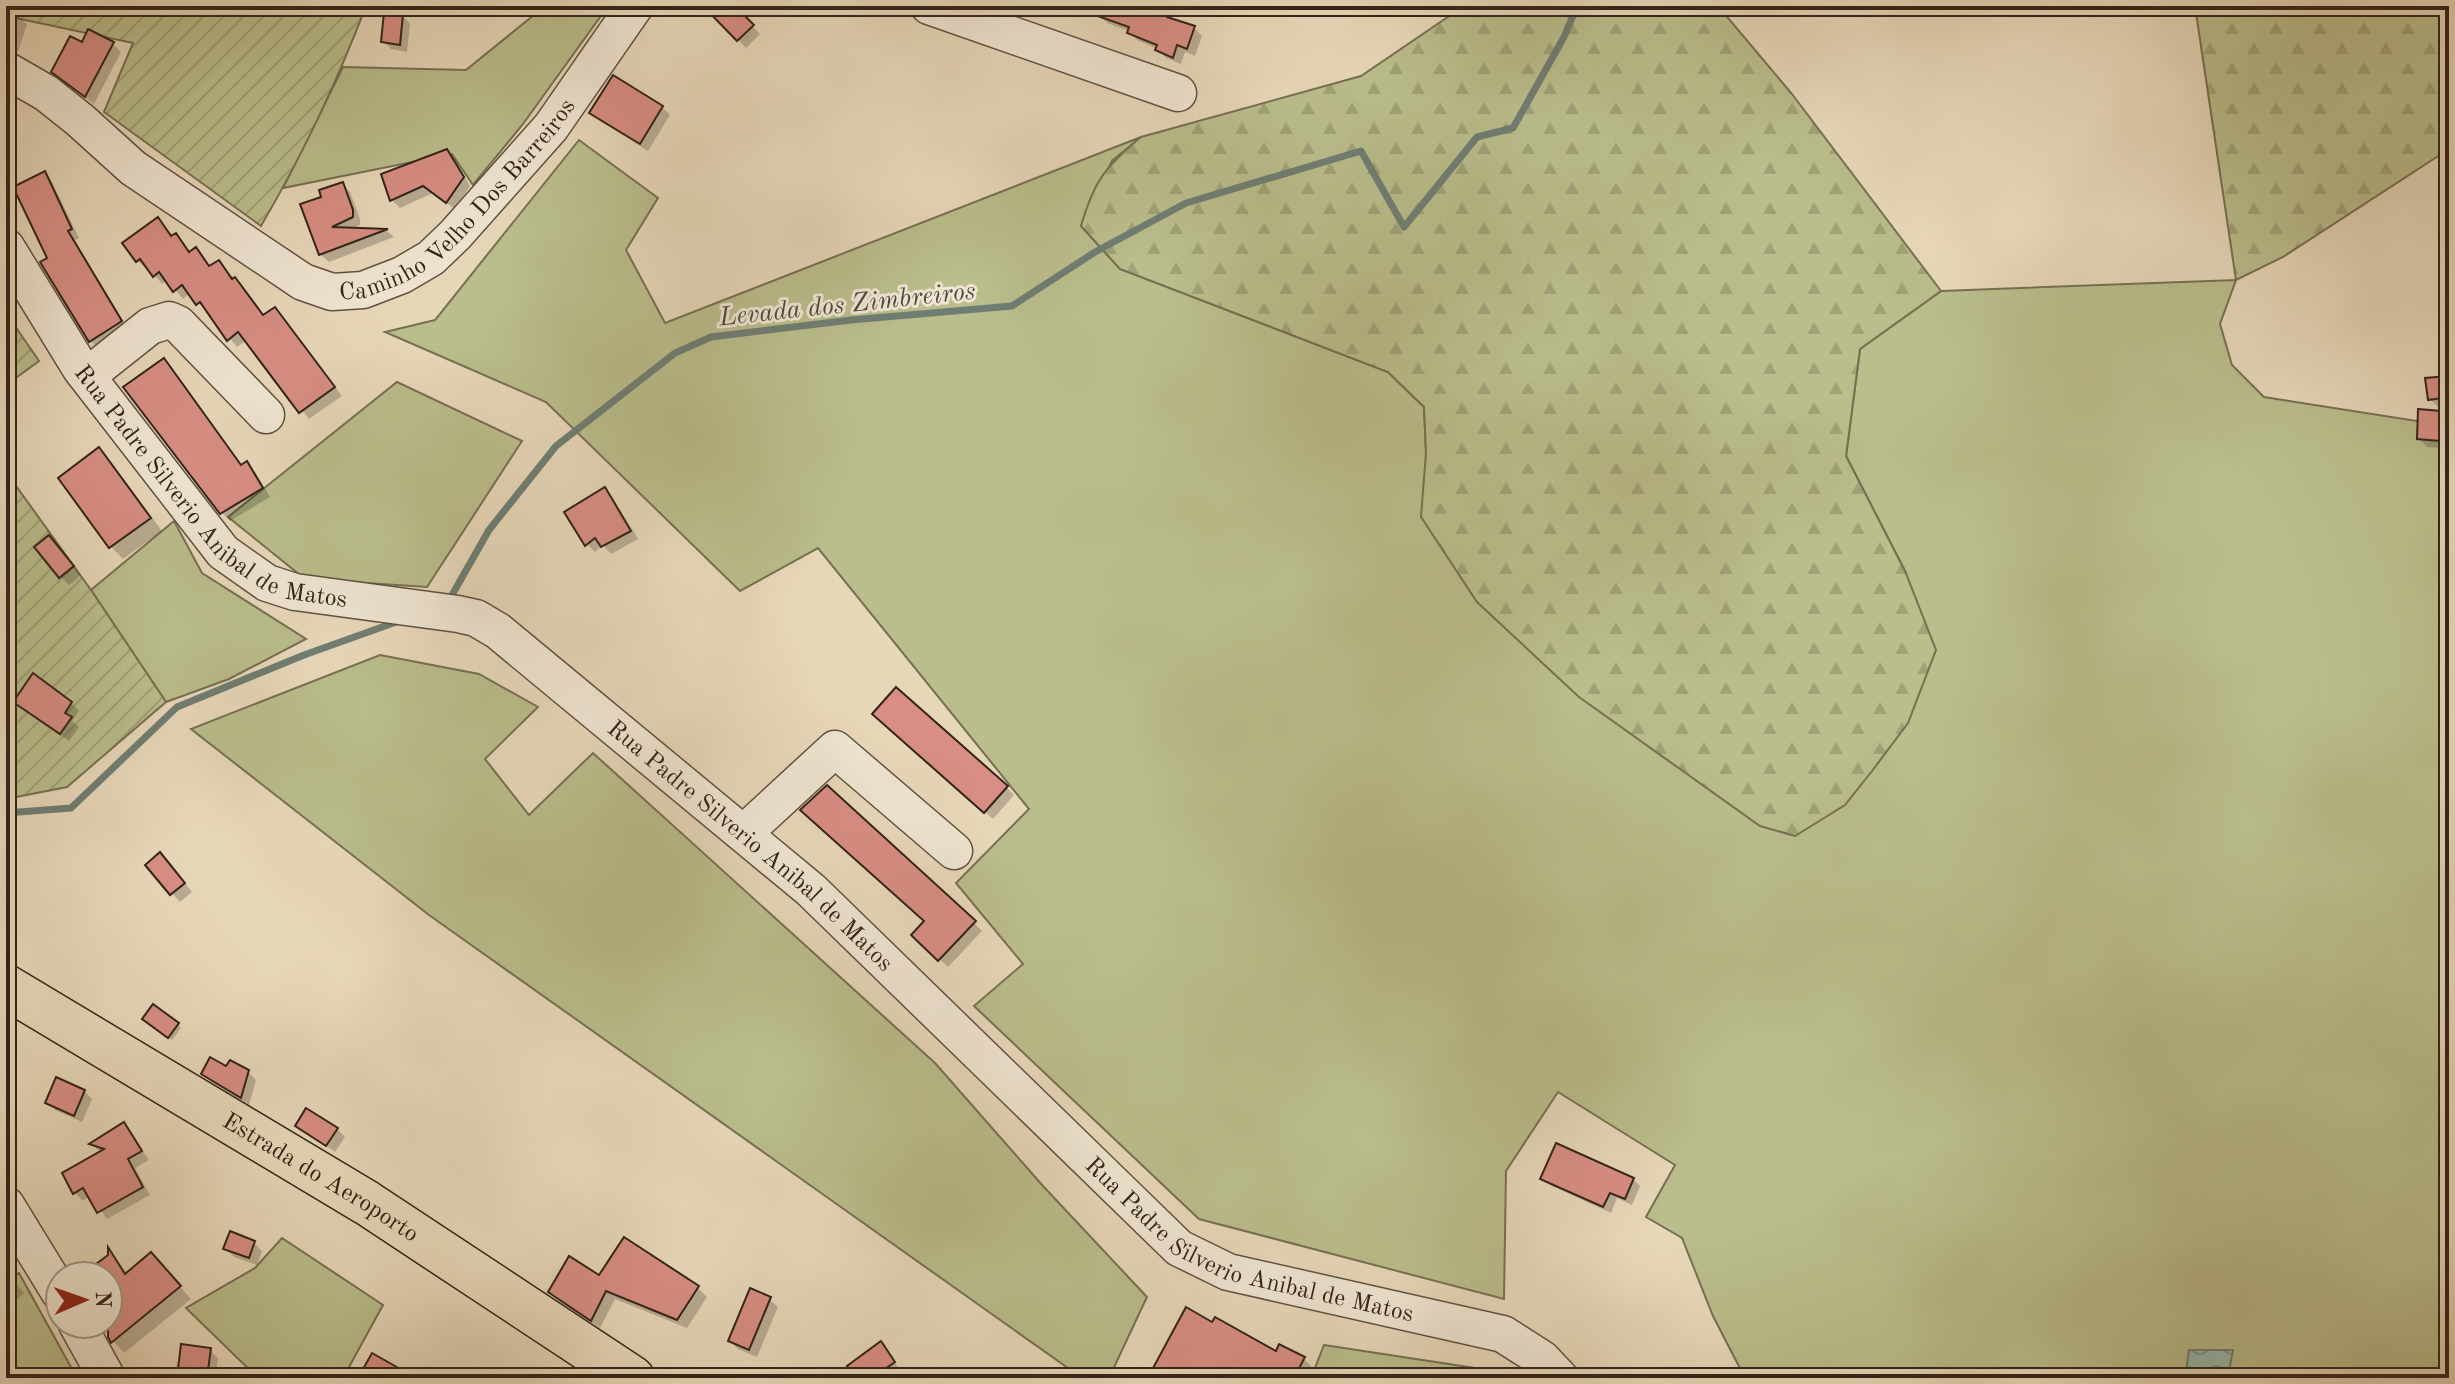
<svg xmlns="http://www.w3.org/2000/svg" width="2455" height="1384" viewBox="0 0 2455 1384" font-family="'Old Standard TT',serif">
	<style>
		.grass { fill: #babd8c; stroke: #767052; stroke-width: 2 }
		.forest { fill: url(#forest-firs); stroke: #767052; stroke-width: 2 }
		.garden { fill: url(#garden-furrows); stroke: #767052; stroke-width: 2 }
		.water { fill: url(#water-waves); stroke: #6f7e73; stroke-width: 2 }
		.shadow { fill: #0003 }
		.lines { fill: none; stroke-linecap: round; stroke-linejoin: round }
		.stream { stroke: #6f7e73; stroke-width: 7 }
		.building { fill: #d88e84; stroke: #322419; stroke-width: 2 }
		.minor-casing { stroke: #5f5141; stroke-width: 39 }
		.major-casing { stroke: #322419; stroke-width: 47 }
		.minor { stroke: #efe5d2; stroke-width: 36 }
		.major { stroke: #e7d7b9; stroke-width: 44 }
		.labels { text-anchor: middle; stroke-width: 6; stroke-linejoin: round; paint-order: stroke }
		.street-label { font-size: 24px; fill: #322419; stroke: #efe5d2 }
		.water-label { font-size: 26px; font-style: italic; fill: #4b4a3e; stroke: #efe5d2 }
	</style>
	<defs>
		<pattern id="forest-firs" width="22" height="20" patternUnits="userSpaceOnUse" patternTransform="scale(2)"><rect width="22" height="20" fill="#babd8c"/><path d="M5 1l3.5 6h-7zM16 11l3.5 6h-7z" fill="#a0a278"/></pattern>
		<pattern id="garden-furrows" width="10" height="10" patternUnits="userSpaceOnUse" patternTransform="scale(2)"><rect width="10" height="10" fill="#babd8c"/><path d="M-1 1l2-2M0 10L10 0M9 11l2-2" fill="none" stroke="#a0a278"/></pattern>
		<pattern id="water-waves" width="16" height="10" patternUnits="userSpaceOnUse" patternTransform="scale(2)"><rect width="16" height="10" fill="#97baaf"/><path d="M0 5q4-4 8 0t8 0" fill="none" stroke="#7c978e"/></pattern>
	</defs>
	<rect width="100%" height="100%" fill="#e7d7b9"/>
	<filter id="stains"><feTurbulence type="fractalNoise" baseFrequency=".0025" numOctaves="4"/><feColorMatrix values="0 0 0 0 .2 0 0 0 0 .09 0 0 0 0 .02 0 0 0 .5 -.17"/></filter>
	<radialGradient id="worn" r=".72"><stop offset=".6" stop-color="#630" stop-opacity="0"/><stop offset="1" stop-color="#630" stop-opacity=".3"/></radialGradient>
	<!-- grass -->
	<g class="grass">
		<path d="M 545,6 L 608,6 L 523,124 L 473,185 L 452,154 L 283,188 L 343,67 L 466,70 Z"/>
		<path d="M 1141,137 L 1112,161 L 1081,226 L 1120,269 L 1388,372 L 1424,407 L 1426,453 L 1905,571 L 1846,456 L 1860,349 L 1941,291 L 2236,280 L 2220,324 L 2232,365 L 2264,397 L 2449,426 L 2449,1378 L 1745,1378 L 1713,1316 L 1682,1238 L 1646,1217 L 1675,1165 L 1558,1092 L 1506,1171 L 1504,1299 L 1199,1219 L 974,1006 L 1023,964 L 956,883 L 1029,809 L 818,548 L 740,591 L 546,402 L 385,332 L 435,320 L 579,140 L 658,198 L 626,250 L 665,323 Z"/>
		<path d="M 397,382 L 522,441 L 427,587 L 305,579 L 228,517 Z"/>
		<path d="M 174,521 L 202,573 L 306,639 L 229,679 L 166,702 L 91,590 Z"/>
		<path d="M 380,655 L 479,674 L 538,707 L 485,759 L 529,815 L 593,753 L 935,1063 L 1043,1186 L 1147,1297 L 1109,1378 L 1082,1378 L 429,915 L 191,729 Z"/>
		<path d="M 282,1238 L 383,1305 L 343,1378 L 258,1378 L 186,1308 L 255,1268 Z"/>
		<path d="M 19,1273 L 77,1378 L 6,1378 L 6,1281 Z"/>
		<path d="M 1324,1345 L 1501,1372 L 1506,1378 L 1311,1378 Z"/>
	</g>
	<!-- forest -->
	<g class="forest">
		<path d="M 1464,6 L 1718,6 L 1792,94 L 1941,291 L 1860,349 L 1846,456 L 1905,571 L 1936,650 L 1908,723 L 1872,771 L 1845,805 L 1795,836 L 1760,826 L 1579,697 L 1477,602 L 1421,517 L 1426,453 L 1424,407 L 1388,372 L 1120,269 L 1081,226 C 1094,181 1105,167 1141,137 L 1361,76 Z"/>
		<path d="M 2195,6 L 2449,6 L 2449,149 L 2283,257 L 2236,280 Z"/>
	</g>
	<!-- garden -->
	<g class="garden">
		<path d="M 6,6 L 366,6 C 337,82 302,156 261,226 L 104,112 L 133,43 L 6,16 Z"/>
		<path d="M 6,313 L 39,361 L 6,385 Z"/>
		<path d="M 6,472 L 91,590 L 166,702 L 67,787 L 6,799 Z"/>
	</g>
	<!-- water -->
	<path class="water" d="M 2189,1350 L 2233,1350 L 2229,1371 L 2186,1372 Z"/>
	<!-- shadow -->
	<g class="shadow">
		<path d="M 705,6 L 733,6 L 760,34 L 746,48 Z"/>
		<path d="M 1072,6 L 1155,6 L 1167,11 L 1175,22 L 1194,28 L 1202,36 L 1195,56 L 1185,52 L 1181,64 L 1166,58 L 1158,49 L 1137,40 L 1129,31 L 1107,23 L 1099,15 Z"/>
		<path d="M 6,12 L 18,16 L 27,24 L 18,52 L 6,49 Z"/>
		<path d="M 402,15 L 410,24 L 407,52 L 391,49 L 383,41 Z"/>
		<path d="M 89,31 L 113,44 L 121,52 L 94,104 L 62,80 Z"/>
		<path d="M 662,107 L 670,115 L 648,151 L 600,121 L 592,113 Z"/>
		<path d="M 447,151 L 455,159 L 470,186 L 455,209 L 433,193 L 400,208 L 392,200 Z"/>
		<path d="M 44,174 L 52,182 L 79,238 L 75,240 L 128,330 L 99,349 L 91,341 L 43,263 L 49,259 Z"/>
		<path d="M 342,184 L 350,192 L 360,219 L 360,225 L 351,229 L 387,231 L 394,237 L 329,262 L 320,254 L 324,198 Z"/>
		<path d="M 157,219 L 191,253 L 195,250 L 211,268 L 218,262 L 243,287 L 264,317 L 275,309 L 342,396 L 309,419 L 247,340 L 237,347 L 208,310 L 206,311 L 190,293 L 183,299 L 167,280 L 162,284 L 148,266 L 145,268 L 137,260 Z"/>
		<path d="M 164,360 L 242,466 L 247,464 L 255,472 L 270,497 L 230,521 L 222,513 Z"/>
		<path d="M 2449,378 L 2449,406 L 2438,407 L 2430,399 Z"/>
		<path d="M 2440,412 L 2449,421 L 2447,448 L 2427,447 L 2419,439 Z"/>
		<path d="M 99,450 L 111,462 L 162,531 L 123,559 L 111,547 L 61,478 Z"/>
		<path d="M 605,490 L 613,498 L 638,539 L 611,554 L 603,545 L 595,552 L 587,544 Z"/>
		<path d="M 57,546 L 81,575 L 69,585 L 61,577 Z"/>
		<path d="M 16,702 L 71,703 L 79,711 L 72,721 L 79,727 L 69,741 Z"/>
		<path d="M 883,722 L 1006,787 L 1014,795 L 993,819 Z"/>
		<path d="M 168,863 L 192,892 L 180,902 L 148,865 Z"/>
		<path d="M 974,923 L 982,931 L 948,967 L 914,935 Z"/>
		<path d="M 148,1022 L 178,1024 L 181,1028 L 172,1040 Z"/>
		<path d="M 247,1071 L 256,1080 L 249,1105 L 211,1082 L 203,1074 Z"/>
		<path d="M 84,1091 L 92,1099 L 82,1122 L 55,1110 L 47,1102 Z"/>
		<path d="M 123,1124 L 149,1160 L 135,1168 L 150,1195 L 107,1219 L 90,1196 L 83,1201 L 75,1193 L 101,1153 L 92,1144 Z"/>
		<path d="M 297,1125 L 337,1129 L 345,1137 L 335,1152 Z"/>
		<path d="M 1543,1178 L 1633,1179 L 1640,1186 L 1632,1205 L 1617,1198 L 1611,1213 L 1550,1185 Z"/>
		<path d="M 625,1240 L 698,1288 L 707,1297 L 687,1328 L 615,1299 L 600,1328 L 560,1302 L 550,1292 L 600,1278 Z"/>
		<path d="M 254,1243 L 262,1251 L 257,1265 L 234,1257 L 226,1248 Z"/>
		<path d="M 111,1255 L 128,1274 L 162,1266 L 191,1299 L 124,1353 L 113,1341 L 103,1324 L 108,1324 L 108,1276 L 84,1276 Z"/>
		<path d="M 7,1273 L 24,1293 L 11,1305 L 6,1299 Z"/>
		<path d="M 769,1299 L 778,1307 L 757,1357 L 738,1349 L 730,1341 Z"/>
		<path d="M 880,1344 L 901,1371 L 891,1378 L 858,1378 Z"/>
		<path d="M 210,1350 L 218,1358 L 215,1378 L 175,1378 L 177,1362 Z"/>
		<path d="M 1277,1353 L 1304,1359 L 1320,1376 L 1319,1378 L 1162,1378 L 1154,1370 Z"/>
	</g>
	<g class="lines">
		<!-- stream -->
		<g class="stream">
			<path d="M 448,602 L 489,530 L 556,446 L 675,353 L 711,337 L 851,320 L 1012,306 L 1095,252 L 1186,203 L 1361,151 L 1404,227 L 1477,137 L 1513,128 L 1564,37 L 1577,6"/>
			<path d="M 6,813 L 71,808 L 177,707 L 304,655 L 399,621"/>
		</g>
	</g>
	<!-- building -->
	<g class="building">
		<path d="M 703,6 L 735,6 L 754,25 L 737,41 Z"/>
		<path d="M 1078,6 L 1159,6 L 1168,9 L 1167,17 L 1195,26 L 1187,49 L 1177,45 L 1173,58 L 1155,50 L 1157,45 L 1127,33 L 1129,27 L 1078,9 Z"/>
		<path d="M 384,12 L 403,14 L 400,45 L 381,42 Z"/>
		<path d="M 88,29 L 114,42 L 85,97 L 51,72 L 70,36 L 82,42 Z"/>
		<path d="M 613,75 L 663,106 L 640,144 L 589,113 Z"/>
		<path d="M 447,149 L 464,177 L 446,203 L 423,186 L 390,201 L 381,174 Z"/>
		<path d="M 45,171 L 72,229 L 68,231 L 122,321 L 89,342 L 40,262 L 47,258 L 13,187 Z"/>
		<path d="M 343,182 L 353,210 L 353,217 L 332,227 L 388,229 L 319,255 L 300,204 L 321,197 L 319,190 Z"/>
		<path d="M 158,217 L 171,236 L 176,233 L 189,252 L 196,247 L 209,266 L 219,260 L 232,279 L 235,277 L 263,315 L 275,307 L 335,387 L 299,413 L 238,332 L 227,341 L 200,302 L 196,305 L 182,285 L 173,292 L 159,272 L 153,277 L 140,259 L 136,262 L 122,243 Z"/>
		<path d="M 164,358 L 241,465 L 247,461 L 263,488 L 220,514 L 123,387 Z"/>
		<path d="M 2449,376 L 2449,397 L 2428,400 L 2425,378 Z"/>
		<path d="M 2418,409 L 2441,411 L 2440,441 L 2417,439 Z"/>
		<path d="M 99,447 L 151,518 L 109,548 L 58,478 Z"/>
		<path d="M 605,487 L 631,531 L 601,547 L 595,538 L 585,546 L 564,512 Z"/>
		<path d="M 49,535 L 74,566 L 59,578 L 34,547 Z"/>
		<path d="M 33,673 L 72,702 L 65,713 L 72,717 L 60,734 L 13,702 Z"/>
		<path d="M 896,687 L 1008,786 L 984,813 L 872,714 Z"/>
		<path d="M 827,785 L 976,921 L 938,961 L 911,935 L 924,921 L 800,810 Z"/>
		<path d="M 160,852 L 185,883 L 170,895 L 145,865 Z"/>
		<path d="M 153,1004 L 179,1023 L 168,1038 L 142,1019 Z"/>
		<path d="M 210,1057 L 226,1066 L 230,1060 L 249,1070 L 241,1098 L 201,1074 Z"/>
		<path d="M 56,1077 L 85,1090 L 74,1116 L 45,1103 Z"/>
		<path d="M 306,1108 L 338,1128 L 326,1146 L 295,1126 Z"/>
		<path d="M 124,1122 L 142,1151 L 128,1159 L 143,1187 L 97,1213 L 83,1188 L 73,1194 L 62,1173 L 104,1149 L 89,1144 Z"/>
		<path d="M 1556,1143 L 1634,1178 L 1625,1199 L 1610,1193 L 1603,1207 L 1540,1179 Z"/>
		<path d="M 230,1231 L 255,1241 L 249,1258 L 223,1249 Z"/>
		<path d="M 624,1237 L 699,1286 L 677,1320 L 606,1291 L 591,1321 L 548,1292 L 569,1256 L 599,1275 Z"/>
		<path d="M 108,1247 L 125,1274 L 151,1252 L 181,1286 L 111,1343 L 108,1337 L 108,1276 L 80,1276 L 108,1255 Z"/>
		<path d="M 750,1288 L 771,1297 L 749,1350 L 728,1341 Z"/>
		<path d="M 1186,1307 L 1212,1322 L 1215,1317 L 1276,1351 L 1279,1344 L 1305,1357 L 1294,1378 L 1166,1378 L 1152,1370 Z"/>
		<path d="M 881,1341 L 895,1362 L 872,1378 L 855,1378 L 847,1366 Z"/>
		<path d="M 181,1344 L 211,1348 L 207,1378 L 177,1378 Z"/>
		<path d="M 372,1353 L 416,1378 L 358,1378 Z"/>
	</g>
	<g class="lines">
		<defs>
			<g id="minor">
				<path d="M 929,6 L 1178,93"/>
				<path id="s1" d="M 6,70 L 46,93 L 80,120 L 133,168 L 303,282 L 332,292 L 363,290 L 402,275 L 431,258 L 455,235 L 551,127 L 635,6"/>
				<path id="s2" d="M 6,247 L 81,369 L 223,552 L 267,583 L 295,592 L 458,614 L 476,618 L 498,631 L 811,890 L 1179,1248 L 1228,1272 L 1503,1334 L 1542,1359 L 1560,1378"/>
				<path d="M 87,376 L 150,326 L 169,320 L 178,324 L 266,415"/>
				<path d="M 745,832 L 835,749 L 954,851"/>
				<path d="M 6,1205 L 60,1293"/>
				<path d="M 77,1324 L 107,1378"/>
			</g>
			<g id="major">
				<path id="s3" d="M 6,987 L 367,1203 L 632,1378"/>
			</g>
		</defs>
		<!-- minor casing -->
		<use href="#minor" class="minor-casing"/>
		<!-- major casing -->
		<use href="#major" class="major-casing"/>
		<!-- minor -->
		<use href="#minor" class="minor"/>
		<!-- major -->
		<use href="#major" class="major"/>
	</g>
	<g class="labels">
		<!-- street labels -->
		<g class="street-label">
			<text dy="8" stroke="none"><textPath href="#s1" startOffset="558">Caminho Velho Dos Barreiros</textPath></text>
			<text dy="8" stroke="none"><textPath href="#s2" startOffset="326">Rua Padre Silverio Anibal de Matos</textPath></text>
			<text dy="8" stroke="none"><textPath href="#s2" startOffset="998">Rua Padre Silverio Anibal de Matos</textPath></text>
			<text dy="8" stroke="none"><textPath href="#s3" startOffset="368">Estrada do Aeroporto</textPath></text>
			<text dy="8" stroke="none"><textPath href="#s2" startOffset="1646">Rua Padre Silverio Anibal de Matos</textPath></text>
		</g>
		<!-- water labels -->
		<g class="water-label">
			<text transform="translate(847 303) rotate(-6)" y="9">Levada dos Zimbreiros</text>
		</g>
	</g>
	<!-- margin -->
	<rect width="2455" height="1384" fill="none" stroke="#e7d7b9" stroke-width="32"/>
	<rect x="8" y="8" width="2439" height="1368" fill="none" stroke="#322419" stroke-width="4"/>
	<rect x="16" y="16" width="2423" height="1352" fill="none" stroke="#322419" stroke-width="2"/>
	<!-- north arrow -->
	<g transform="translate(84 1300) rotate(88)"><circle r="38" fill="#efe5d2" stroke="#a39888" stroke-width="2"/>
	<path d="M0-6L14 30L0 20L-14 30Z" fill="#8f2418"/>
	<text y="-12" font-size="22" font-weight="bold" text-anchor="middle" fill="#322419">N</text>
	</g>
	<rect width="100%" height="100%" filter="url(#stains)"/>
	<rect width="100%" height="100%" fill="url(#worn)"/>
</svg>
